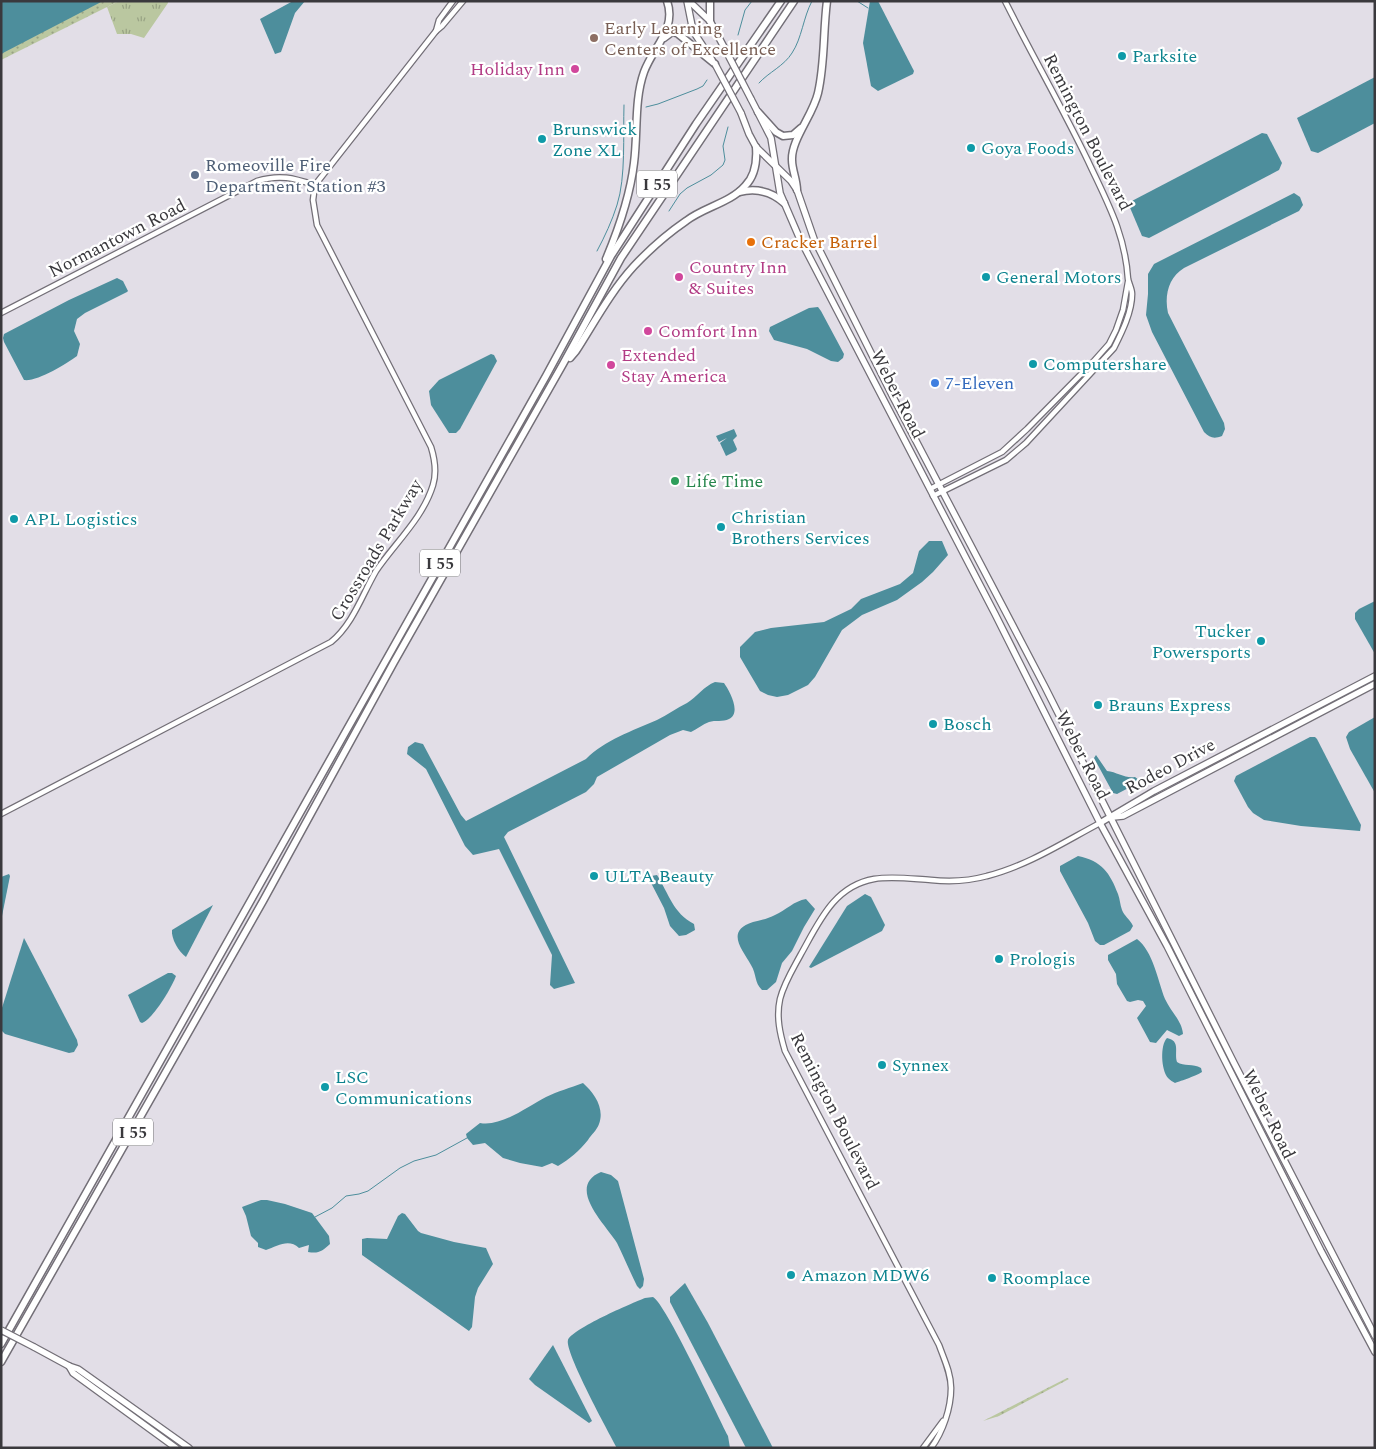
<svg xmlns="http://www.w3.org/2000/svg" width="1376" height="1449" viewBox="0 0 1376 1449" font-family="Spectral,serif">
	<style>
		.grass { fill: url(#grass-dots) }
		.park { fill: url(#park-tufts) }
		.water { fill: #4d8e9c }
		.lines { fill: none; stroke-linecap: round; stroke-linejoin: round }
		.stream { stroke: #4d8e9c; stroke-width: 1 }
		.minor-casing { stroke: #736f77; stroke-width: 7 }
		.major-casing { stroke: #736f77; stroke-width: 8 }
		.highway-casing { stroke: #736f77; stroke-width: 9 }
		.minor { stroke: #fff; stroke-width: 4.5 }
		.major { stroke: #fff; stroke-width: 5.5 }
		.highway { stroke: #fff; stroke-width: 6 }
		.major-bridge-casing { stroke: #736f77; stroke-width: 8; stroke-linecap: butt }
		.major-bridge { stroke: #fff; stroke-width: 5.5 }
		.education-dot { fill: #8d6e63; stroke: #fff; stroke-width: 2 }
		.culture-dot { fill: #0f9aa8; stroke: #fff; stroke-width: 2 }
		.hotel-dot { fill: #d1479c; stroke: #fff; stroke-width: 2 }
		.service-dot { fill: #5c6f8a; stroke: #fff; stroke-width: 2 }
		.food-dot { fill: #e8710a; stroke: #fff; stroke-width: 2 }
		.shop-dot { fill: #3f7fe0; stroke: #fff; stroke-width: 2 }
		.leisure-dot { fill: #2e9e5b; stroke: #fff; stroke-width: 2 }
		.labels { text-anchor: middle; stroke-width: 4.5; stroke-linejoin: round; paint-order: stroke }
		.shield { fill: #fff; stroke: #757477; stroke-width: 1 }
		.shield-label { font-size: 16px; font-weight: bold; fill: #3a393d }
		.education-label { font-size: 18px; fill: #785e54; stroke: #fff; text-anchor: start }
		.culture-label { font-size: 18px; fill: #0d838f; stroke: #fff; text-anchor: start }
		.hotel-label { font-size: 18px; fill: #b23c85; stroke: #fff; text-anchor: start }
		.street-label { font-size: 18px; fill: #3a393d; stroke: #fff }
		.service-label { font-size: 18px; fill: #4e5e75; stroke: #fff; text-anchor: start }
		.food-label { font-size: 18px; fill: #c56008; stroke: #fff; text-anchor: start }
		.shop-label { font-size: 18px; fill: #366cbe; stroke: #fff; text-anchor: start }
		.leisure-label { font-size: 18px; fill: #27864d; stroke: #fff; text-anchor: start }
	</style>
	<defs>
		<pattern id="grass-dots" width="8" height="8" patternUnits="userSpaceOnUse" patternTransform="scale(1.25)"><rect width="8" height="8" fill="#bac7a0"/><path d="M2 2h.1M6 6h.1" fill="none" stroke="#98a384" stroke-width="1.8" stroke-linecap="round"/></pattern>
		<pattern id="park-tufts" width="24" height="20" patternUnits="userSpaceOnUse" patternTransform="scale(1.25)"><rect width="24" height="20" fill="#bac7a0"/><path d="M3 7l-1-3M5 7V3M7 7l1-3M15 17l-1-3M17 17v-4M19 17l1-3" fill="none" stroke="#98a384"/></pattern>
	</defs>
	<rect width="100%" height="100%" fill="#e2dee7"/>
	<!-- grass -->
	<g class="grass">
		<path d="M 1,1 L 119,1 L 1,60 Z"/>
		<path d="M 1067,1378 L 1069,1379 L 999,1416 L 983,1421 Z"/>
	</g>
	<!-- park -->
	<path class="park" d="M 119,1 L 168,1 L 168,3 L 144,38 L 131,34 L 117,34 L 107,7 Z"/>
	<!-- water -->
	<g class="water">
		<path d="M 1,1 L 103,1 L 1,54 Z"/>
		<path d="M 293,1 L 305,1 L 295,13 L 281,52 L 275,54 L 260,19 Z"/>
		<path d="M 870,1 L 878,1 L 914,71 L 913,74 L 878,91 L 871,86 L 863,43 Z"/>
		<path d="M 1375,77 L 1375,123 L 1318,153 L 1311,151 L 1297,118 Z"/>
		<path d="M 1262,133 L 1267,134 L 1282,163 L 1279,170 L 1149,238 L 1142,236 L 1128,203 Z"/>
		<path d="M 1294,193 L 1300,197 L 1303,205 L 1299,211 L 1184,268 C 1169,277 1164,295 1168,313 L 1224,423 L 1225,429 L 1222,436 C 1214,439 1210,438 1204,432 L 1152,332 L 1146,315 L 1148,294 L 1148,274 L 1154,264 Z"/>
		<path d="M 117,278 L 123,281 L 128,291 L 127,292 L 85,313 L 77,319 L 74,331 L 80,344 L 77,356 C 66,364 37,382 24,380 L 4,342 L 3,338 L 4,334 L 69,300 Z"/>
		<path d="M 818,307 L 821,311 L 844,354 L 843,358 L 838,362 L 831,361 L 807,349 L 774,340 L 769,331 L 770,327 L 809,308 Z"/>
		<path d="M 491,354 L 494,355 L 497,361 L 460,429 L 456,433 L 449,433 L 431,405 L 429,391 L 439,380 Z"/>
		<path d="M 734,429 L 737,436 L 733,440 L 737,449 L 736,451 L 726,456 L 720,443 L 727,438 L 719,442 L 716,436 Z"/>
		<path d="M 929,541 L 942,541 L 948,555 L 933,572 L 922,582 L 897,600 L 862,615 L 842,630 L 815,677 L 808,685 L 788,695 L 777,697 L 768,695 L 760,691 L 740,657 L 740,647 L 755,632 L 771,628 L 824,622 L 851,609 L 861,599 L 900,584 L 913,573 L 919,551 Z"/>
		<path d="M 1375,601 L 1375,654 L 1355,619 L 1355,613 L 1359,609 Z"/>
		<path d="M 715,682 L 724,683 C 729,690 742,713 729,719 C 723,722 715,720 709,722 C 703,724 697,729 691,732 L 683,730 L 670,735 L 597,777 L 594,784 L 586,792 L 508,832 L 504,837 L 575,983 L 554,989 L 550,985 L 552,955 L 499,849 L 473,855 L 465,846 L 426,769 L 407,754 L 408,747 L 415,742 L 423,744 L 461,815 L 466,821 L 586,759 C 605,740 632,731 657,720 C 667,715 677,708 687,703 C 697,697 704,686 715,682 Z"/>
		<path d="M 1375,717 L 1375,793 L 1350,749 L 1346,737 L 1349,732 Z"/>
		<path d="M 1310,737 L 1315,737 L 1317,739 L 1361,825 L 1360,831 L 1301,826 L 1264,820 L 1253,813 L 1248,807 L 1234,781 L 1236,776 Z"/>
		<path d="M 1096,755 L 1107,771 C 1117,772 1126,779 1135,777 L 1139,780 L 1136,784 L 1117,794 L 1113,793 L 1094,758 Z"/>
		<path d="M 1078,856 C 1102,861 1110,873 1118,894 C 1120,899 1120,905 1122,910 C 1124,916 1130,919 1133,926 L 1130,931 L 1104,945 L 1100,945 L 1095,941 L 1088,923 L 1060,871 L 1060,866 Z"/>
		<path d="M 9,874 L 10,876 L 1,921 L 1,877 Z"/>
		<path d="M 657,875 C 669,894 673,913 694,924 L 695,930 L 686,935 L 679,936 L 670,926 L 664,908 L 649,879 L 651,876 Z"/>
		<path d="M 865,894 L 871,897 L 885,925 L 882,931 L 811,968 L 809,967 L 847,906 Z"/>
		<path d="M 806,899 L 815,909 L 804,927 L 792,951 L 782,963 L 776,982 L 767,990 L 762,990 C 754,982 757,975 751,965 C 742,949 725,931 753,922 C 760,920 768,919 775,915 C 786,910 794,901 806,899 Z"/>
		<path d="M 213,905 L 211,909 L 186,957 C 179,952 171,939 172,930 Z"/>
		<path d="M 24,938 L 77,1040 L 78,1045 L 74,1052 L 69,1053 L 5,1034 L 1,1030 L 1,1011 Z"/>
		<path d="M 1137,939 C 1153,951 1158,981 1165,999 C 1171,1012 1182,1021 1183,1034 L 1179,1036 L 1167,1030 L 1156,1043 L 1150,1042 L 1137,1018 L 1146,1006 L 1143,1001 L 1138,1000 L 1130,1002 L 1127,1001 L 1117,984 L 1116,974 L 1108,960 L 1108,955 Z"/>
		<path d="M 168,973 L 172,973 L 176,976 C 172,987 153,1019 142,1023 L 140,1022 L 128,995 Z"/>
		<path d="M 1167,1038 C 1181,1041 1174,1052 1177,1062 C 1184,1067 1193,1063 1201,1068 L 1202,1072 C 1198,1075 1181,1081 1175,1083 C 1173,1082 1170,1080 1168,1078 C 1161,1070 1160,1045 1167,1038 Z"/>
		<path d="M 583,1083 C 594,1093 605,1108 599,1124 C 597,1130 591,1135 588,1140 C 579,1151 570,1159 558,1166 L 552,1163 L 542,1167 L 520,1163 L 503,1158 L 485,1143 L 473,1145 L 467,1138 L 466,1134 L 480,1123 C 502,1127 528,1106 546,1097 C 558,1091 570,1088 583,1083 Z"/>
		<path d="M 601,1172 L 611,1175 L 618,1181 L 644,1279 L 643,1286 L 640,1289 L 637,1286 C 630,1272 624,1257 617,1243 C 607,1226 565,1187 601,1172 Z"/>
		<path d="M 261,1200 L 267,1200 L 285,1204 L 312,1213 L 329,1236 L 330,1244 C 322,1251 319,1254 308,1252 L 309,1245 L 299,1248 C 289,1238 277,1246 266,1250 L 258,1247 L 258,1243 L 251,1236 L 246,1216 L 242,1207 Z"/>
		<path d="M 402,1213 L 405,1214 L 418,1231 L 421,1233 L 454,1242 L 486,1248 L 493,1264 L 478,1288 L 475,1297 L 472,1327 L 469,1331 L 362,1255 L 362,1239 L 367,1238 L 387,1239 L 398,1216 Z"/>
		<path d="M 685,1283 L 708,1323 L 773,1448 L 746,1448 L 670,1302 L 670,1297 Z"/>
		<path d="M 653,1297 C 666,1304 717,1415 728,1436 L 730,1448 L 617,1448 C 609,1433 564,1351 568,1340 C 572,1329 632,1303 645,1298 Z"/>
		<path d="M 553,1345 L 592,1421 L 589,1423 L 535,1385 L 529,1379 Z"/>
	</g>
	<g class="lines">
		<!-- stream -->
		<g class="stream">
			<path d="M 857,1 L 868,8"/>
			<path d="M 738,35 L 745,10 L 752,1"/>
			<path d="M 759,83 C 769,72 784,66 792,53 C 802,38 803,18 812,1"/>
			<path d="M 646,107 L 658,104 L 697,89 L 703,86 L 707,80"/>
			<path d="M 669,211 L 680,194 L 687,188 L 711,175 L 723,165 L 725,160 L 723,146 L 728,127"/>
			<path d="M 597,251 C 605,236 612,221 617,205 C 626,177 623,135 624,105"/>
			<path d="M 315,1217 L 332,1208 L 346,1196 L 359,1194 L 368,1191 L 400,1168 L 414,1161 L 436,1155 L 467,1138"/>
		</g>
		<defs>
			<g id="minor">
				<path d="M 436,31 L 439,20 L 453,1"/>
				<path d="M 1,313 L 257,181 C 280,174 293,178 315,185"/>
				<path d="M 930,489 L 1002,452 L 1027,429 L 1093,362 L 1109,344 L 1116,330 L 1123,310 L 1128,282"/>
				<path d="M 933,496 L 1006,460 L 1026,443 L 1114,348 C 1122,332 1132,312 1132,294 C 1132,289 1129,284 1128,279 C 1125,233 1107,202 1088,161 C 1062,107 1032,55 1005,1"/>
				<path d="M 1,814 L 331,642 C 353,624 362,595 376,571 C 395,543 423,518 433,485 C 437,472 435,460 431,447 L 317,225 L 313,200 L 315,185 L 436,31 L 442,26 L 463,1"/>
				<path d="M 923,1448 L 943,1421"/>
				<path d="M 931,1448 C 943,1432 951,1408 951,1388 C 951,1373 944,1359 939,1345 L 785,1051 C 780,1034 776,1017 780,999 C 784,983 793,969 801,954 C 819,922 834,886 874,879 C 893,876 913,879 931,880 C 950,882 969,881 987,876 C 1027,866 1064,842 1100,823"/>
			</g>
			<g id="major">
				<path d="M 687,1 L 693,31 L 712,60"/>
				<path d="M 689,1 L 710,21 L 725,49"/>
				<path d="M 751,99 L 771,138 L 780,193 L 799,237 L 995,614 L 1100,823 L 1167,946 L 1321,1251 L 1375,1352"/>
				<path d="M 741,113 L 749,134 L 756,147 L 791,181 L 797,190 L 814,239 L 893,397 L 1045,687 L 1234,1063 L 1375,1336"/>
				<path d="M 1113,817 L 1123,816 L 1375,684"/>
				<path d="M 1100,823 L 1154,791 L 1375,676"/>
				<path d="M 34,1347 L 69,1366 L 78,1369 L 189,1448"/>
				<path d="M 69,1366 L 73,1373 L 176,1448"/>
			</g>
			<g id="highway">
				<path d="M 710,21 L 710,1"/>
				<path d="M 664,38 L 672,32 L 677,33 L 715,64"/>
				<path d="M 758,112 L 776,132 L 783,136 L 793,135 L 801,128"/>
				<path d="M 797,190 C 797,180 792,170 792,160 C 791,140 813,115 818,93 C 825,63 823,32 827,1"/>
				<path d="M 739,192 C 756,188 771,191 784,203"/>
				<path d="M 606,259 C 619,228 630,197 634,163 C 638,133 634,100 644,72 C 653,47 677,29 667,1"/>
				<path d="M 570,358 L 576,351 C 594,323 611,291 634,266 C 650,249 667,234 686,221 C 704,207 730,203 745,186 C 755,176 757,160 756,147"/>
				<path d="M 1,1344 L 546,376 L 611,256 L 696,124 L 781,1"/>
				<path d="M 1,1362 L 263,901 L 394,662 L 563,364 L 621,258 L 794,1"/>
			</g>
		</defs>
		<!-- minor casing -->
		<use href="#minor" class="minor-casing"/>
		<!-- major casing -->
		<use href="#major" class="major-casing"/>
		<!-- highway casing -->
		<use href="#highway" class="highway-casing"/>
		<!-- minor -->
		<use href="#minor" class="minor"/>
		<!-- major -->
		<use href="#major" class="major"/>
		<!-- highway -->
		<use href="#highway" class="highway"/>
		<defs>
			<g id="major-bridge">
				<path d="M 725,49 L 751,99"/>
				<path d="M 715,64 L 741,113"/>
				<path d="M 1,1330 L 34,1347"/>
			</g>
		</defs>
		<!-- major-bridge casing -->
		<use href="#major-bridge" class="major-bridge-casing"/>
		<!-- major-bridge -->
		<use href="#major-bridge" class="major-bridge"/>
	</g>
	<!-- markers -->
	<circle class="education-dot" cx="594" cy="38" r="5"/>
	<g class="culture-dot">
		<circle cx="1122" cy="56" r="5"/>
		<circle cx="542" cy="139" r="5"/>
		<circle cx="971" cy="148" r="5"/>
		<circle cx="986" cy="277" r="5"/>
		<circle cx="1033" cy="364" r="5"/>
		<circle cx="14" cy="519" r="5"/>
		<circle cx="721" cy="527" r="5"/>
		<circle cx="1261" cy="641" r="5"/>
		<circle cx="1098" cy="705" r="5"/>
		<circle cx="933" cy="724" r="5"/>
		<circle cx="594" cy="876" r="5"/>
		<circle cx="999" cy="959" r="5"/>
		<circle cx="882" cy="1065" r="5"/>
		<circle cx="325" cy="1087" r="5"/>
		<circle cx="791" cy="1275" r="5"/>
		<circle cx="992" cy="1278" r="5"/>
	</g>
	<g class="hotel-dot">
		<circle cx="575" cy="69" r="5"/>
		<circle cx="679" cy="277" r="5"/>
		<circle cx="648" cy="331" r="5"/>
		<circle cx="611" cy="365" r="5"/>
	</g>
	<circle class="service-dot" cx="195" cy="175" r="5"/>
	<circle class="food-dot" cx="751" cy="242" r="5"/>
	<circle class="shop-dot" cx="935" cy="383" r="5"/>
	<circle class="leisure-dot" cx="675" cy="481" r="5"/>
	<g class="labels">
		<!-- shield labels -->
		<g class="shield">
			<rect x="637" y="170.5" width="40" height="27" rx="4"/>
			<rect x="420" y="549.5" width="40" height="27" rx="4"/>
			<rect x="113" y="1118.5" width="40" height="27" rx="4"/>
		</g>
		<g class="shield-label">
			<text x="657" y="190">I 55</text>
			<text x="440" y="569">I 55</text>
			<text x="133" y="1138">I 55</text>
		</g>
		<!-- education labels -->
		<g class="education-label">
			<text x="604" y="34">Early Learning<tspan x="604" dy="21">Centers of Excellence</tspan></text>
		</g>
		<!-- culture labels -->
		<g class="culture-label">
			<text x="1132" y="62">Parksite</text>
			<text x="552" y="135">Brunswick<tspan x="552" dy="21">Zone XL</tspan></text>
			<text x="981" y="154">Goya Foods</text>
			<text x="996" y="283">General Motors</text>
			<text x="1043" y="370">Computershare</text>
			<text x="731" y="523">Christian<tspan x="731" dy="21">Brothers Services</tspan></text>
			<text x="24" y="525">APL Logistics</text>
			<text x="1251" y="637" text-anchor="end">Tucker<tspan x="1251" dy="21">Powersports</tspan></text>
			<text x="1108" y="711">Brauns Express</text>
			<text x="943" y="730">Bosch</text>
			<text x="604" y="882">ULTA Beauty</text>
			<text x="1009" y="965">Prologis</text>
			<text x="892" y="1071">Synnex</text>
			<text x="335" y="1083">LSC<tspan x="335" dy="21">Communications</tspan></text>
			<text x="801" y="1281">Amazon MDW6</text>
			<text x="1002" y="1284">Roomplace</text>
		</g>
		<!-- hotel labels -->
		<g class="hotel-label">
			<text x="565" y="75" text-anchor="end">Holiday Inn</text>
			<text x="689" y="273">Country Inn<tspan x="689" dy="21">&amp; Suites</tspan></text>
			<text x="658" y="337">Comfort Inn</text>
			<text x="621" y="361">Extended<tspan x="621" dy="21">Stay America</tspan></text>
		</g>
		<!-- street labels -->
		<g class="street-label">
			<text transform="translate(1088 132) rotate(63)" y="6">Remington Boulevard</text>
			<text transform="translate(117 238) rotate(-27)" y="6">Normantown Road</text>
			<text transform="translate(898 394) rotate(63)" y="6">Weber Road</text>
			<text transform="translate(376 550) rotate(-59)" y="6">Crossroads Parkway</text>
			<text transform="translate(1083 755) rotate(63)" y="6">Weber Road</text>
			<text transform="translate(1170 766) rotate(-28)" y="6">Rodeo Drive</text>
			<text transform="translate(835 1111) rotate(63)" y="6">Remington Boulevard</text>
			<text transform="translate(1269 1114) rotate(64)" y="6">Weber Road</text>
		</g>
		<!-- service labels -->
		<g class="service-label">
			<text x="205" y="171">Romeoville Fire<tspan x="205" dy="21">Department Station #3</tspan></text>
		</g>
		<!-- food labels -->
		<g class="food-label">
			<text x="761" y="248">Cracker Barrel</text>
		</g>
		<!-- shop labels -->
		<g class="shop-label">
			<text x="945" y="389">7-Eleven</text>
		</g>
		<!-- leisure labels -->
		<g class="leisure-label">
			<text x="685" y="487">Life Time</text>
		</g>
	</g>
	<!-- border -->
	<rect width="1376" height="1449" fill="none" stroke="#3a393d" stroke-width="5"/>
</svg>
